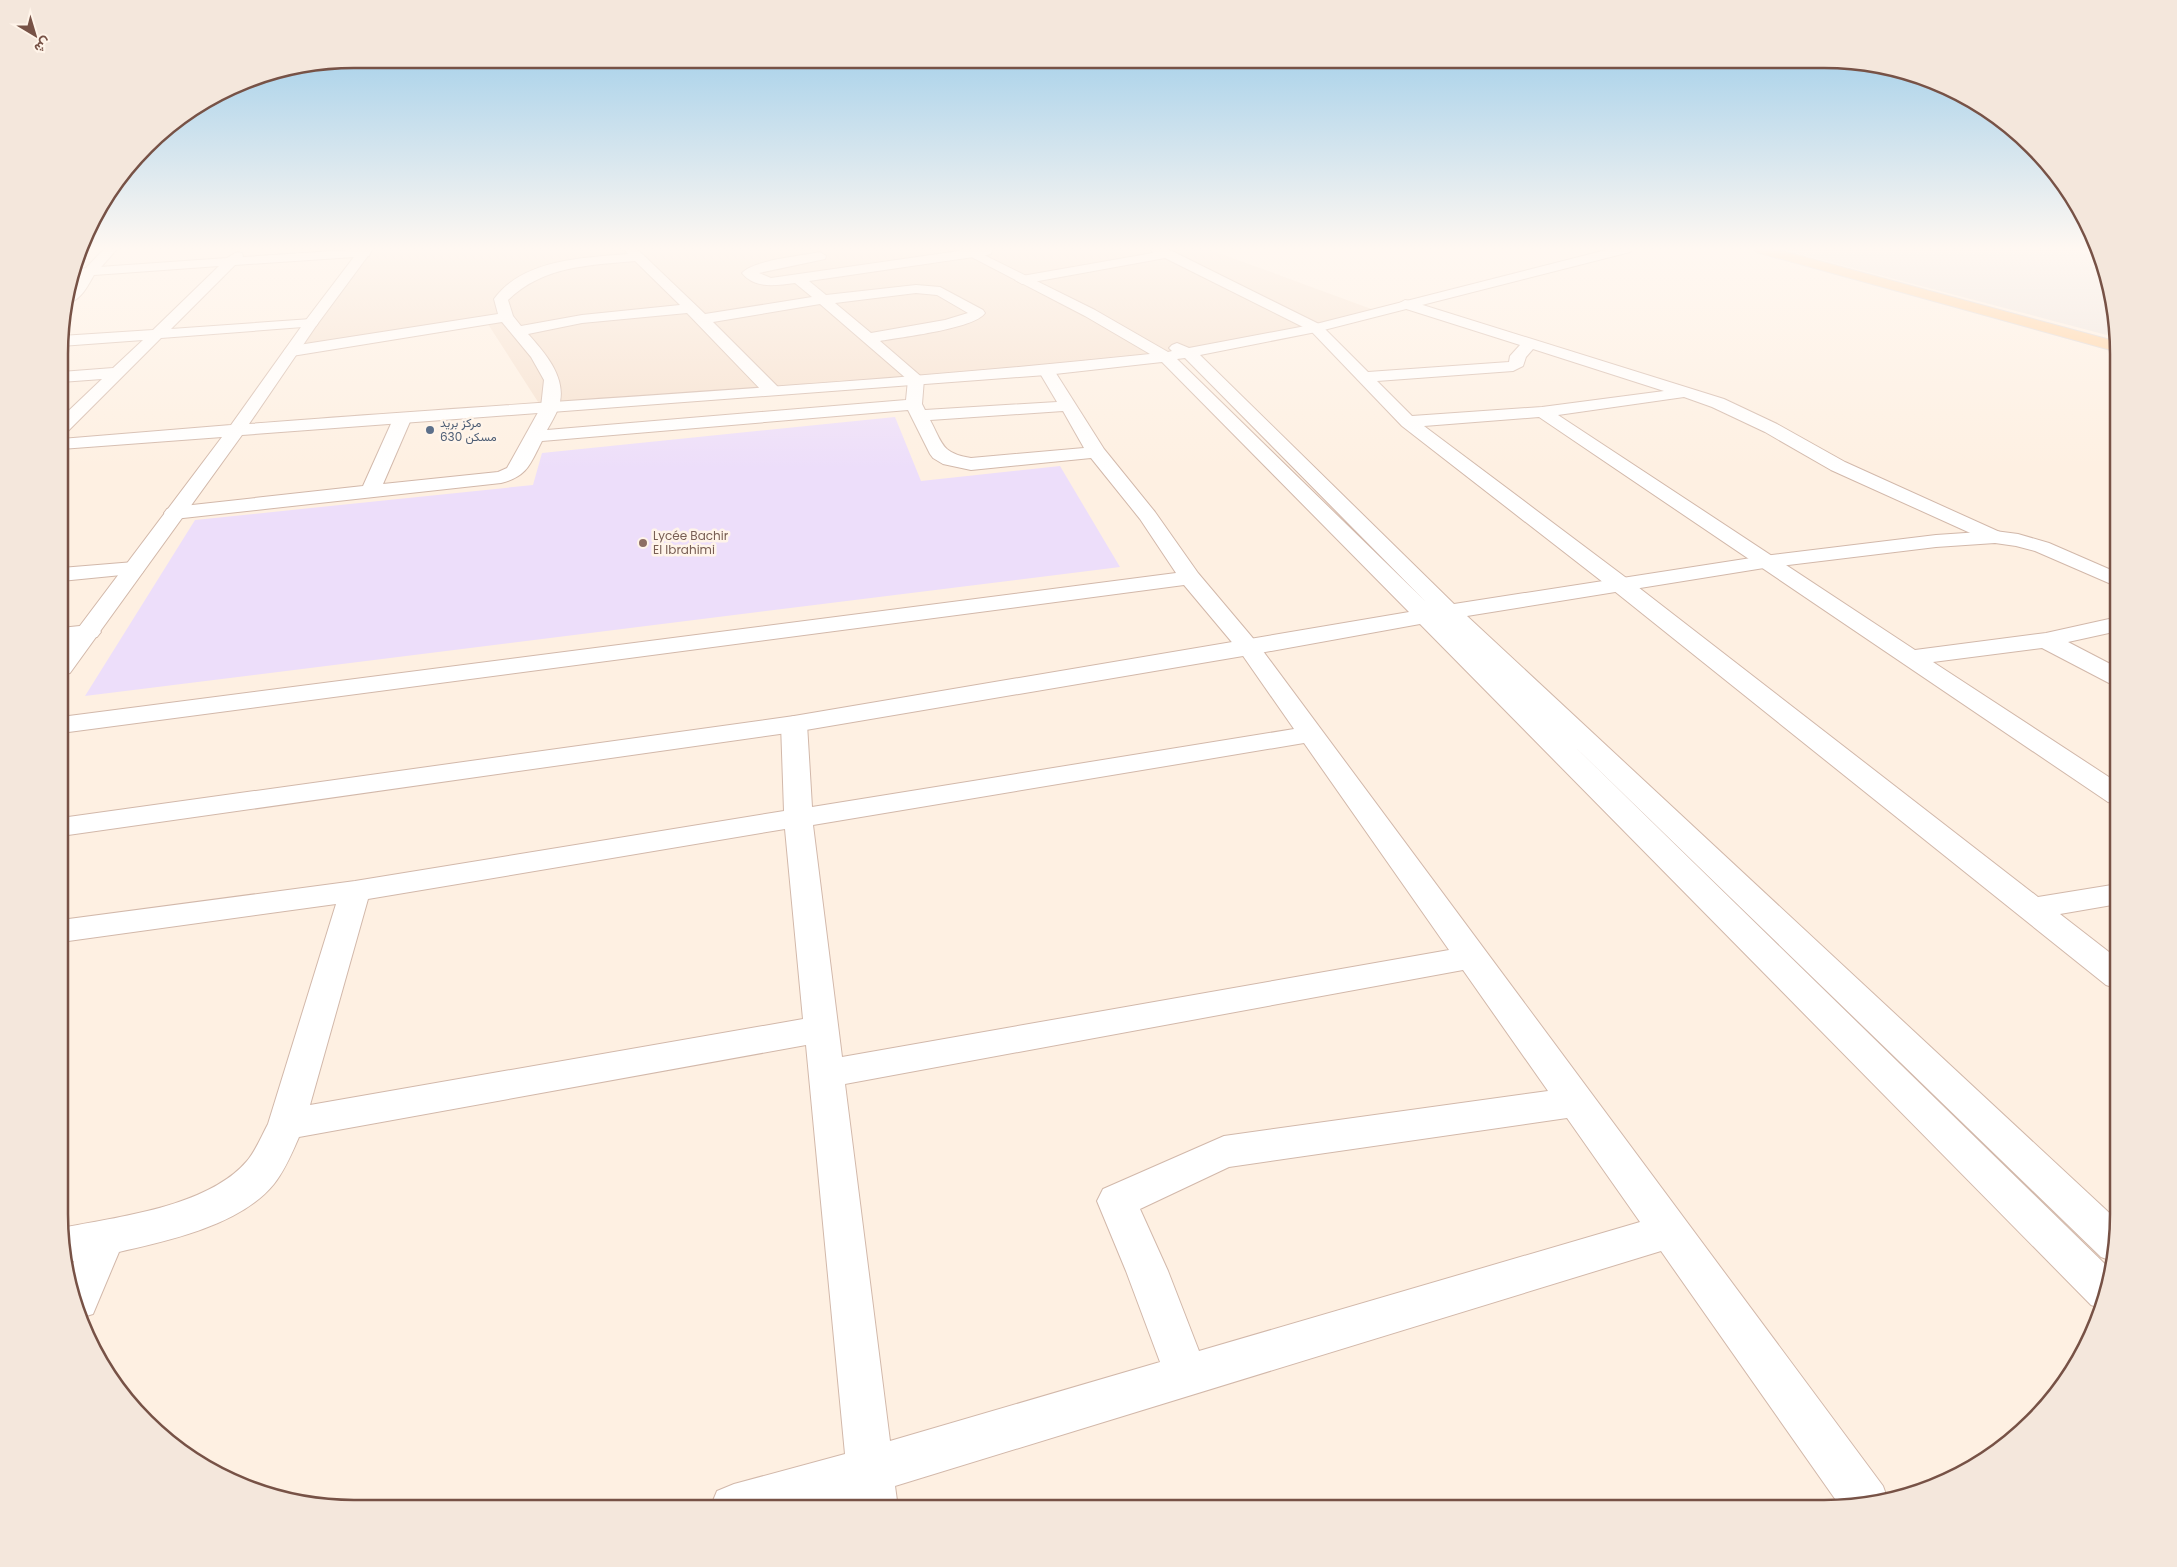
<svg xmlns="http://www.w3.org/2000/svg" width="2177" height="1567" viewBox="0 0 2177 1567" font-family="Poppins,Vazirmatn,sans-serif">
	<style>
		.residential { fill: #f6e1cf }
		.industrial { fill: #ece3dd }
		.education { fill: #eddefa }
		.lines { fill: none; stroke-linecap: round; stroke-linejoin: round }
		.minor-casing { stroke: #d2b8aa; stroke-width: 2 }
		.tertiary-casing { stroke: #d2b8aa; stroke-width: 2 }
		.primary-casing { stroke: #dcd2cf; stroke-width: 2 }
		.minor { fill: #fff; fill-rule: evenodd }
		.tertiary { fill: #fff; fill-rule: evenodd }
		.primary { fill: #ffcd97; fill-rule: evenodd }
		.service-dot { fill: #5c6f8a; stroke: #fff4e9; stroke-width: 2 }
		.education-dot { fill: #8d6e63; stroke: #fff4e9; stroke-width: 2 }
		.labels { text-anchor: middle; stroke-width: 5; stroke-linejoin: round; paint-order: stroke }
		.far-service-label { font-size: 12px; fill: #4e5e75; stroke: #fff4e9; text-anchor: start }
		.far-education-label { font-size: 12px; fill: #785e54; stroke: #fff4e9; text-anchor: start }
		.rim { fill: none; stroke: #775246; stroke-width: 2.5 }
	</style>
	<rect width="100%" height="100%" fill="#fef0e2"/>
	<!-- residential -->
	<path class="residential" d="M 371,249 L 1208,249 L 1374,310 L 1310,327 L 1184,353 L 1025,370 L 540,405 L 486,321 L 296,352 Z"/>
	<!-- industrial -->
	<path class="industrial" d="M 1781,249 L 2095,249 L 2118,338 Z"/>
	<!-- education -->
	<path class="education" d="M 895,417 L 921,481 L 1060,466 L 1120,567 L 85,696 L 195,520 L 533,485 L 542,453 Z"/>
	<g class="lines">
		<defs>
			<g id="minor">
				<path d="M 364,249 L 369,250 L 370,253 L 369,256 L 235,265 L 171,329 L 311,319 L 316,320 L 318,323 L 316,326 L 161,338 L 67,432 L 61,433 L 61,418 L 102,379 L 61,382 L 61,372 L 113,368 L 143,340 L 61,346 L 61,336 L 153,330 L 219,266 L 94,275 C 87,287 80,302 65,304 C 69,291 77,280 85,268 L 227,258 L 237,252 L 242,253 L 243,257 Z"/>
				<path d="M 624,249 L 637,249 L 705,314 L 812,297 L 795,283 C 777,285 756,290 742,273 C 753,260 802,256 820,252 L 826,256 L 825,259 L 759,273 L 771,278 L 973,249 L 992,249 L 991,254 L 987,255 L 809,281 L 826,295 L 916,285 L 940,287 L 983,310 L 985,313 C 974,329 901,337 880,341 L 924,379 L 922,404 L 925,410 L 1057,402 L 1038,370 L 1040,367 L 1052,367 L 1104,449 L 1155,512 L 1198,573 L 1257,643 L 1883,1486 L 1888,1500 L 1840,1506 L 1661,1251 L 895,1486 L 898,1508 L 850,1508 L 849,1499 L 819,1508 L 710,1508 L 717,1491 L 734,1484 L 845,1454 L 806,1045 L 299,1137 C 292,1153 285,1170 274,1184 C 241,1225 168,1241 119,1252 L 93,1314 L 83,1317 L 69,1273 L 74,1261 L 65,1263 L 61,1251 L 61,1228 C 117,1217 208,1207 247,1161 C 256,1150 261,1137 268,1124 L 336,904 L 61,942 L 61,920 L 355,881 L 784,811 L 781,724 L 785,719 L 794,716 L 803,719 L 807,724 L 812,807 L 1294,729 L 1241,653 L 1184,585 L 61,733 L 61,717 L 1176,573 L 1140,519 L 1091,458 L 971,470 L 943,464 L 933,458 L 930,454 L 908,410 L 542,441 C 530,464 528,476 501,483 L 174,519 L 167,517 L 164,513 L 167,509 L 174,507 L 363,486 L 394,417 L 397,413 L 409,413 L 412,417 L 383,484 L 498,472 L 507,468 L 541,407 L 544,380 L 531,357 L 502,322 L 292,356 L 287,354 L 284,351 L 287,348 L 292,346 L 498,314 L 494,299 C 523,259 583,258 628,254 ZM 635,261 L 680,305 L 582,315 L 521,326 L 513,316 L 508,300 C 543,266 589,265 635,261 ZM 916,293 L 937,295 L 968,313 L 945,320 L 871,333 L 835,303 ZM 820,304 L 908,380 L 906,400 L 547,430 C 551,423 555,416 558,409 C 569,380 546,354 528,334 L 582,323 L 687,313 L 766,395 L 778,395 L 780,391 L 778,387 L 713,322 ZM 1063,411 L 1084,448 L 971,458 C 941,453 943,444 930,420 ZM 1304,743 L 1449,950 L 842,1057 L 813,825 ZM 785,829 L 803,1019 L 310,1105 L 368,899 ZM 1463,970 L 1548,1091 L 1224,1136 L 1103,1189 L 1097,1201 L 1126,1271 L 1160,1362 L 890,1441 L 845,1084 ZM 1567,1118 L 1640,1222 L 1199,1351 L 1168,1271 L 1140,1209 L 1229,1167 Z"/>
				<path d="M 1150,249 L 1166,249 L 1172,251 L 1321,325 L 1368,372 L 1509,362 L 1510,356 L 1520,345 L 1400,307 L 1398,304 L 1405,300 L 1410,301 L 1724,399 L 1777,424 L 1845,462 L 2002,533 L 2005,537 L 2002,541 L 1995,543 L 1988,541 L 1831,470 L 1765,432 L 1712,407 L 1684,397 L 1558,415 L 1915,650 L 2046,633 L 2118,617 L 2118,631 L 2068,642 L 2118,668 L 2118,685 L 2109,683 L 2042,648 L 1933,662 L 2118,783 L 2118,804 L 2108,802 L 1539,417 L 1424,426 L 1629,580 L 2038,897 L 2118,884 L 2118,904 L 2060,914 L 2118,959 L 2118,989 L 2106,985 L 1613,590 L 1402,426 L 1311,331 L 1165,258 L 1022,284 L 1015,280 L 1022,276 L 1153,253 ZM 1533,349 L 1664,391 L 1542,407 L 1412,416 L 1377,381 L 1513,371 L 1523,366 L 1526,357 Z"/>
				<path d="M 134,562 L 142,563 L 145,568 L 142,573 L 61,581 L 61,568 Z"/>
				<path d="M 89,625 L 97,627 L 101,632 L 97,637 L 61,642 L 61,628 Z"/>
			</g>
			<g id="tertiary">
				<path d="M 104,249 L 117,249 L 95,274 L 73,278 L 75,270 L 86,268 Z"/>
				<path d="M 360,249 L 373,249 L 316,326 L 249,424 C 549,400 850,386 1150,354 L 1085,316 L 956,249 L 972,249 L 1095,310 L 1168,352 L 1172,351 L 1169,348 L 1172,345 L 1177,343 L 1189,348 L 1316,324 L 1610,249 L 1632,249 L 1630,252 L 1316,332 L 1200,355 L 1454,604 L 1764,556 L 1936,535 L 1995,531 L 2018,534 L 2049,543 L 2118,573 L 2118,587 L 2035,551 L 2016,546 L 1995,543 L 1936,547 L 1764,568 L 1467,616 L 2118,1221 L 2118,1232 L 2112,1261 L 2101,1257 L 1567,739 L 2110,1269 L 2102,1309 L 2091,1305 L 1420,624 L 1249,655 L 794,732 L 61,836 L 61,818 L 794,716 L 1409,612 L 1162,362 L 1046,375 L 242,435 L 70,673 L 61,675 L 61,651 L 222,437 L 61,449 L 61,439 L 231,425 L 306,320 ZM 1185,358 L 1425,601 L 1177,359 Z"/>
			</g>
			<path id="primary" d="M 1754,249 L 1775,249 L 2118,342 L 2118,352 L 1756,252 Z"/>
		</defs>
		<!-- minor casing -->
		<use href="#minor" class="minor-casing"/>
		<!-- tertiary casing -->
		<use href="#tertiary" class="tertiary-casing"/>
		<!-- primary casing -->
		<use href="#primary" class="primary-casing"/>
		<!-- minor -->
		<use href="#minor" class="minor"/>
		<!-- tertiary -->
		<use href="#tertiary" class="tertiary"/>
		<!-- primary -->
		<use href="#primary" class="primary"/>
	</g>
	<!-- sky -->
	<linearGradient id="sky" x2="0" y2="1"><stop stop-color="#93c8e8"/><stop offset="0.53" stop-color="#fff8f2"/><stop offset="1" stop-color="#fff8f2" stop-opacity="0"/></linearGradient>
	<rect width="2177" height="469" fill="url(#sky)"/>
	<!-- markers -->
	<circle class="service-dot" cx="430" cy="430" r="5"/>
	<circle class="education-dot" cx="643" cy="543" r="5"/>
	<g class="labels">
		<!-- far-service labels -->
		<g class="far-service-label">
			<text x="440" y="427">مركز بريد<tspan x="440" dy="14">630 مسكن</tspan></text>
		</g>
		<!-- far-education labels -->
		<g class="far-education-label">
			<text x="653" y="540">Lycée Bachir<tspan x="653" dy="14">El Ibrahimi</tspan></text>
		</g>
	</g>
	<!-- crop -->
	<path d="M0 0H2177V1567H0ZM354 68H1824A286 286 0 0 1 2110 354V1214A286 286 0 0 1 1824 1500H354A286 286 0 0 1 68 1214V354A286 286 0 0 1 354 68Z" fill="#f4e7dc" fill-rule="evenodd"/>
	<path class="rim" d="M354 68H1824A286 286 0 0 1 2110 354V1214A286 286 0 0 1 1824 1500H354A286 286 0 0 1 68 1214V354A286 286 0 0 1 354 68Z"/>
	<!-- north arrow -->
	<g transform="translate(35 35) rotate(142)" stroke="#fff4e9" stroke-width="4" paint-order="stroke">
	<path d="M0-4L9 19L0 12L-9 19Z" fill="#775246"/>
	<text y="-8" font-size="14" font-weight="bold" text-anchor="middle" fill="#775246">ش</text>
	</g>
</svg>
